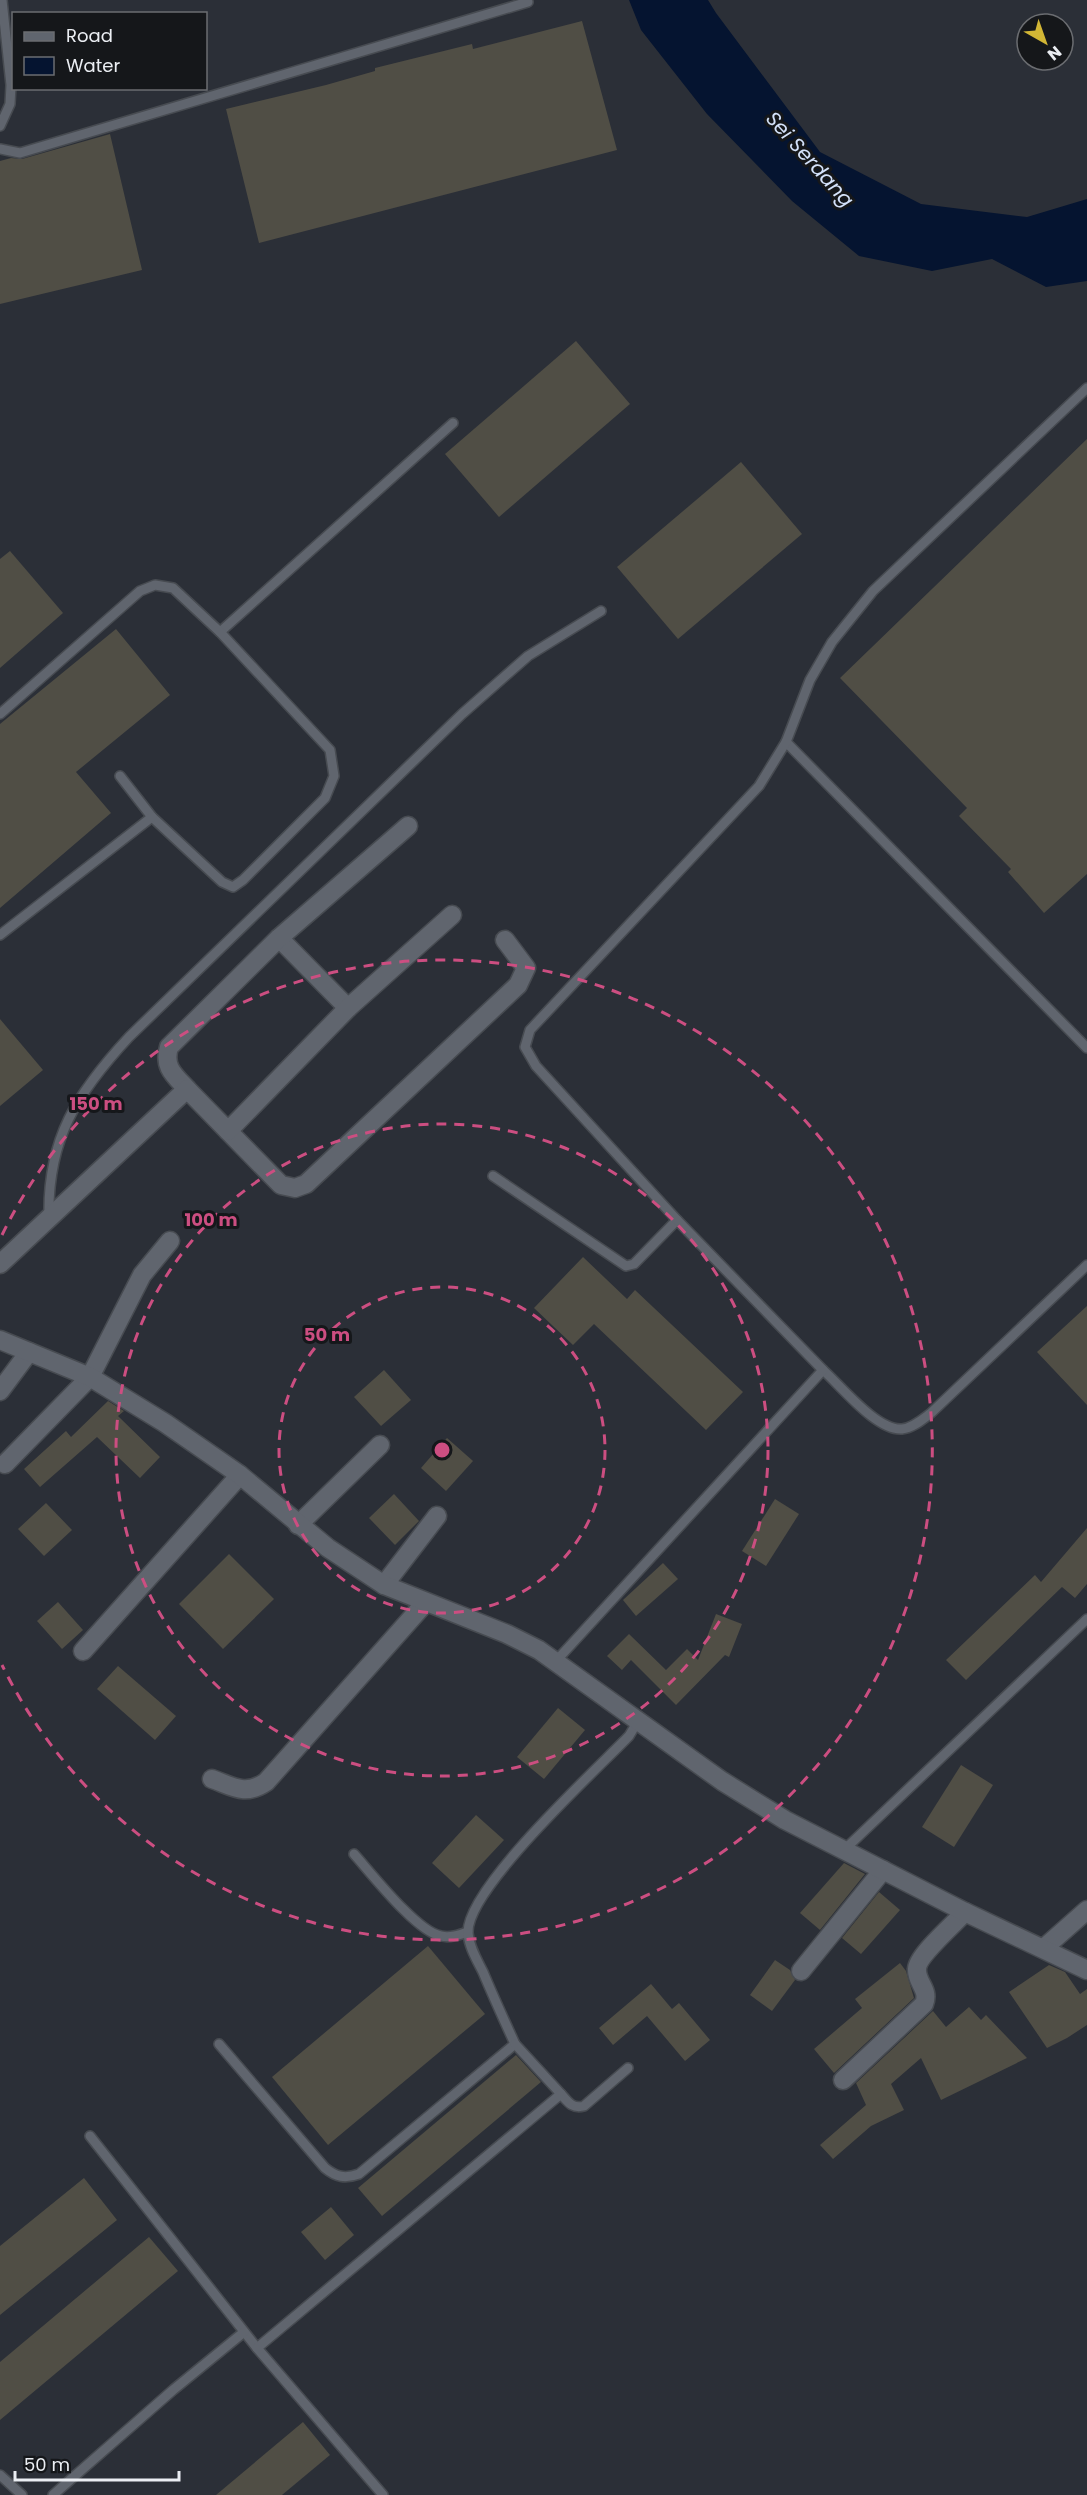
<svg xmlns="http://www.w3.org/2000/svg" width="1087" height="2495" viewBox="0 0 1087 2495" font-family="Poppins,sans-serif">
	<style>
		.water { fill: #051430 }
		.building { fill: #504e45 }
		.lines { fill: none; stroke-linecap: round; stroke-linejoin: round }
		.lane-casing { stroke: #474b51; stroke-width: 12 }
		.street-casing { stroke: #474b51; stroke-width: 21 }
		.secondary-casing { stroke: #474b51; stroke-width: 21 }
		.lane { stroke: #60656e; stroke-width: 9 }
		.street { stroke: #60656e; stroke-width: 18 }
		.secondary { stroke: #60656e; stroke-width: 18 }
		.ring { fill: none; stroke: #cc4e81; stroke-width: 3; stroke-dasharray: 10 8 }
		.labels { text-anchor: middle; stroke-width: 6; stroke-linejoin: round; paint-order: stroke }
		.water-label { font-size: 20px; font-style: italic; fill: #d4e2fa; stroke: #15171a }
		.centre { fill: #cc4e81; stroke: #15171a; stroke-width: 3 }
		.ring-label { font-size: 18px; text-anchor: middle; font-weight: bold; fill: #cc4e81; stroke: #15171a; stroke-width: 6; stroke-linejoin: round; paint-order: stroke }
	</style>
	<rect width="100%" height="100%" fill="#2b2f37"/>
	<!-- water -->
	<path class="water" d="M 629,0 L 708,0 L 716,13 L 820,152 L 921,204 L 1027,217 L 1087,199 L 1087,281 L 1046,287 L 992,259 L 932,271 L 859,256 L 792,201 L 707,114 L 641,30 Z"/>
	<!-- building -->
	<g class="building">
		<path d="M 582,21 L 617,150 L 259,243 L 226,109 L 326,85 L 375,71 L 375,68 L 472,44 L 473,49 Z"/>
		<path d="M 110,134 L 142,270 L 0,304 L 0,161 L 11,158 L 22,159 Z"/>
		<path d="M 576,341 L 630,404 L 499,517 L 445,454 Z"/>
		<path d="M 1087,439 L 1087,874 L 1044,913 L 1008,872 L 1011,869 L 959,816 L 967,808 L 840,678 Z"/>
		<path d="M 741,462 L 802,534 L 678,639 L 617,567 Z"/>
		<path d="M 10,551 L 63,613 L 0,668 L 0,559 Z"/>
		<path d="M 116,629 L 170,695 L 76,772 L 111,813 L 0,908 L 0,724 Z"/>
		<path d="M 0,1019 L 43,1070 L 0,1106 Z"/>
		<path d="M 583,1257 L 627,1299 L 635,1290 L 743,1392 L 706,1430 L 594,1324 L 573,1345 L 534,1308 Z"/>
		<path d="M 1087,1306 L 1087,1405 L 1037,1352 Z"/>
		<path d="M 384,1370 L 411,1400 L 381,1426 L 354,1397 Z"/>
		<path d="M 108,1401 L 124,1411 L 118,1416 L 160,1457 L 140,1478 L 97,1437 L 40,1487 L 24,1469 L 66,1431 L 71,1437 Z"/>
		<path d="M 447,1438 L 473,1461 L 446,1491 L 421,1468 Z"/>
		<path d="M 394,1494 L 419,1521 L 395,1545 L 369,1518 Z"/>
		<path d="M 775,1499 L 799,1514 L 766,1566 L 742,1551 Z"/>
		<path d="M 46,1503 L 72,1530 L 44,1556 L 18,1529 Z"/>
		<path d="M 1087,1528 L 1087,1584 L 1075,1598 L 1062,1587 L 966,1680 L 946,1660 L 1035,1575 L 1041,1582 Z"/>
		<path d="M 229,1554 L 274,1599 L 223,1649 L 179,1604 Z"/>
		<path d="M 663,1563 L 678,1579 L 636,1616 L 623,1600 Z"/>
		<path d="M 58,1602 L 83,1630 L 62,1649 L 37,1621 Z"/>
		<path d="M 716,1614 L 742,1624 L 729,1657 L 725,1655 L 676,1705 L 631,1660 L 622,1670 L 607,1656 L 629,1634 L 666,1670 L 687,1649 L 698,1660 Z"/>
		<path d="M 118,1666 L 176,1716 L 155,1740 L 97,1689 Z"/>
		<path d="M 558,1708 L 585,1730 L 544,1779 L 517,1757 Z"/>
		<path d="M 961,1765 L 993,1785 L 954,1847 L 922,1827 Z"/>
		<path d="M 476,1815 L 504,1840 L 459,1888 L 432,1863 Z"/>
		<path d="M 844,1863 L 865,1874 L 820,1930 L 800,1913 Z"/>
		<path d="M 879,1892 L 900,1910 L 861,1954 L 842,1938 Z"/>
		<path d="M 428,1946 L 485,2014 L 328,2145 L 272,2077 Z"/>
		<path d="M 775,1960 L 790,1970 L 795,1980 L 772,2011 L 750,1995 Z"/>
		<path d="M 900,1963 L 906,1971 L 914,1998 L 834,2073 L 814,2049 L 862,2008 L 855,1999 Z"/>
		<path d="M 1049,1965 L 1065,1972 L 1080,1994 L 1087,1989 L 1087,2025 L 1067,2038 L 1047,2048 L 1009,1992 Z"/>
		<path d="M 651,1984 L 672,2009 L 679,2003 L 710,2040 L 685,2061 L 647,2016 L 613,2045 L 599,2028 Z"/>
		<path d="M 969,2007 L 981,2020 L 986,2015 L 1027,2058 L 941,2100 L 921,2058 L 891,2084 L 904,2110 L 871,2126 L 833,2159 L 820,2145 L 866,2105 L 856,2083 L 933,2011 L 946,2027 Z"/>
		<path d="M 516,2055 L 541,2082 L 382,2216 L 358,2188 Z"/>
		<path d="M 84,2178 L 117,2220 L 0,2315 L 0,2246 Z"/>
		<path d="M 331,2207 L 354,2235 L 325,2260 L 301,2232 Z"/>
		<path d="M 149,2237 L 178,2271 L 0,2420 L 0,2362 Z"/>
		<path d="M 303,2422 L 330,2455 L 282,2495 L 216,2495 Z"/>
	</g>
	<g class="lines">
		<defs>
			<g id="lane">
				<path d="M 0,126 L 10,104 L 11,85 L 2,0"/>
				<path d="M 0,149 L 20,153 L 30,150 L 528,2"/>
				<path d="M 220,632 L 453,423"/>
				<path d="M 0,714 L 140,591 L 155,585 L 173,588 L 220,632 L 330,750 L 334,776 L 325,798 L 243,880 L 233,887 L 222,882 L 152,817 L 120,776"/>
				<path d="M 786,742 L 1087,1048"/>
				<path d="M 0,935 L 152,817"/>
				<path d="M 493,1176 L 626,1266 L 634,1264 L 677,1220"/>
				<path d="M 49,1218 C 47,1139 77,1093 129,1037 L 462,714 L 528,656 L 601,611"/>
				<path d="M 823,1370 C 842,1387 877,1431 902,1429 C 913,1428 923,1419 931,1413 L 1087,1265"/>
				<path d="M 556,1661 L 823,1370 L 677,1220 L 536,1066 L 525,1047 L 530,1030 L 759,786 L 786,742 L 810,680 L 832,642 L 873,591 L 1087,388"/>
				<path d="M 844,1850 L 1087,1619"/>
				<path d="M 354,1854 C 371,1873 417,1932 441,1936 C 450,1938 459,1935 468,1932"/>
				<path d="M 219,2044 L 325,2168 C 336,2177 345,2179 359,2174 L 515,2044 C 504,2020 493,1996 483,1972 C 477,1960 469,1947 468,1933 C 466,1889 595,1771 629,1736 L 638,1721"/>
				<path d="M 515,2044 L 561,2094"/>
				<path d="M 90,2136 L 257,2348"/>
				<path d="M 0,2475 L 22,2495"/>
				<path d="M 53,2495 L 173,2390 L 244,2332"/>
				<path d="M 383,2495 L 257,2348 L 561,2094 C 568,2102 572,2109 584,2106 L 628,2068"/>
			</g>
			<g id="street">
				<path d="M 279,938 L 348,1008"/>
				<path d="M 187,1089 C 174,1075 163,1067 169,1047 L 279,938 L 408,826"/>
				<path d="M 228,1131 L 281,1185 L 295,1188 L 306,1184 L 518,985 L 526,968 L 505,940"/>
				<path d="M 0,1264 L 187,1089 L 228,1131 L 348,1008 L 452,915"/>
				<path d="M 0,1391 L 29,1352"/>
				<path d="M 5,1464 L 90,1377 L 142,1275 L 170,1241"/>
				<path d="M 298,1525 L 380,1445"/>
				<path d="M 384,1585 L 437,1516"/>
				<path d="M 83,1651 L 240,1475"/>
				<path d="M 212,1779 C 234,1787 245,1796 266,1782 L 425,1603"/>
				<path d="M 1044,1948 L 1087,1910"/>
				<path d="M 801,1971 L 883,1870"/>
				<path d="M 843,2080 L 924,2004 C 930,1989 916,1983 917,1969 C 917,1956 955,1923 965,1912"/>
			</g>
			<path id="secondary" d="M 0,1340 L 90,1377 L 165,1423 L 240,1475 L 328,1548 L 384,1585 L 507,1634 L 539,1650 L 722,1781 L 785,1820 L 965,1912 L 1087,1970"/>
		</defs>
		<!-- lane casing -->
		<use href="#lane" class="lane-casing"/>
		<!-- street casing -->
		<use href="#street" class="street-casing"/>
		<!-- secondary casing -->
		<use href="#secondary" class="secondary-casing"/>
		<!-- lane -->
		<use href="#lane" class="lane"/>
		<!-- street -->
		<use href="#street" class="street"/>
		<!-- secondary -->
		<use href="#secondary" class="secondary"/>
	</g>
	<!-- distance rings -->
	<g class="ring">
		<circle cx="442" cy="1450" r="163"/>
		<circle cx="442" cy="1450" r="326"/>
		<path d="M2 1235A490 490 0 1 1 2 1665"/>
	</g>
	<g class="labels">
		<!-- water labels -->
		<g class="water-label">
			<text transform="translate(810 159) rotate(48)" y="7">Sei Serdang</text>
		</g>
	</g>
	<circle cx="442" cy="1450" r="9" class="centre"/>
	<g class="ring-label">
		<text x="96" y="1110">150 m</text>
		<text x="211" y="1226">100 m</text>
		<text x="327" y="1341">50 m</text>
	</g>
	<!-- legend -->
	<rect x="12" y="12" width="195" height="78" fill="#15171a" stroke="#6b6d71" stroke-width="1.5"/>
	<rect x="24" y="32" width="30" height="9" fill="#60656e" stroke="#6b6d71" stroke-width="1.5"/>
	<text x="66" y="42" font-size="18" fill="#ebeef3">Road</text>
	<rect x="24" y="57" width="30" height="18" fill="#051430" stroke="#6b6d71" stroke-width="1.5"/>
	<text x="66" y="72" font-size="18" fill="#ebeef3">Water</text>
	<!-- north arrow -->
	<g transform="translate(1045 42) rotate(140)"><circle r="28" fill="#15171a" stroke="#6b6d71" stroke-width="1.5"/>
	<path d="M0-4.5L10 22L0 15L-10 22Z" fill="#d2b635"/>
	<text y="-9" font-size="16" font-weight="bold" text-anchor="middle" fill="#ebeef3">N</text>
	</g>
	<!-- scale -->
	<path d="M15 2471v9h164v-9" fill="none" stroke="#ebeef3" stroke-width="3"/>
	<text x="24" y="2471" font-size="18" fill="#ebeef3" stroke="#15171a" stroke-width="4.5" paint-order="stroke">50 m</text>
</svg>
